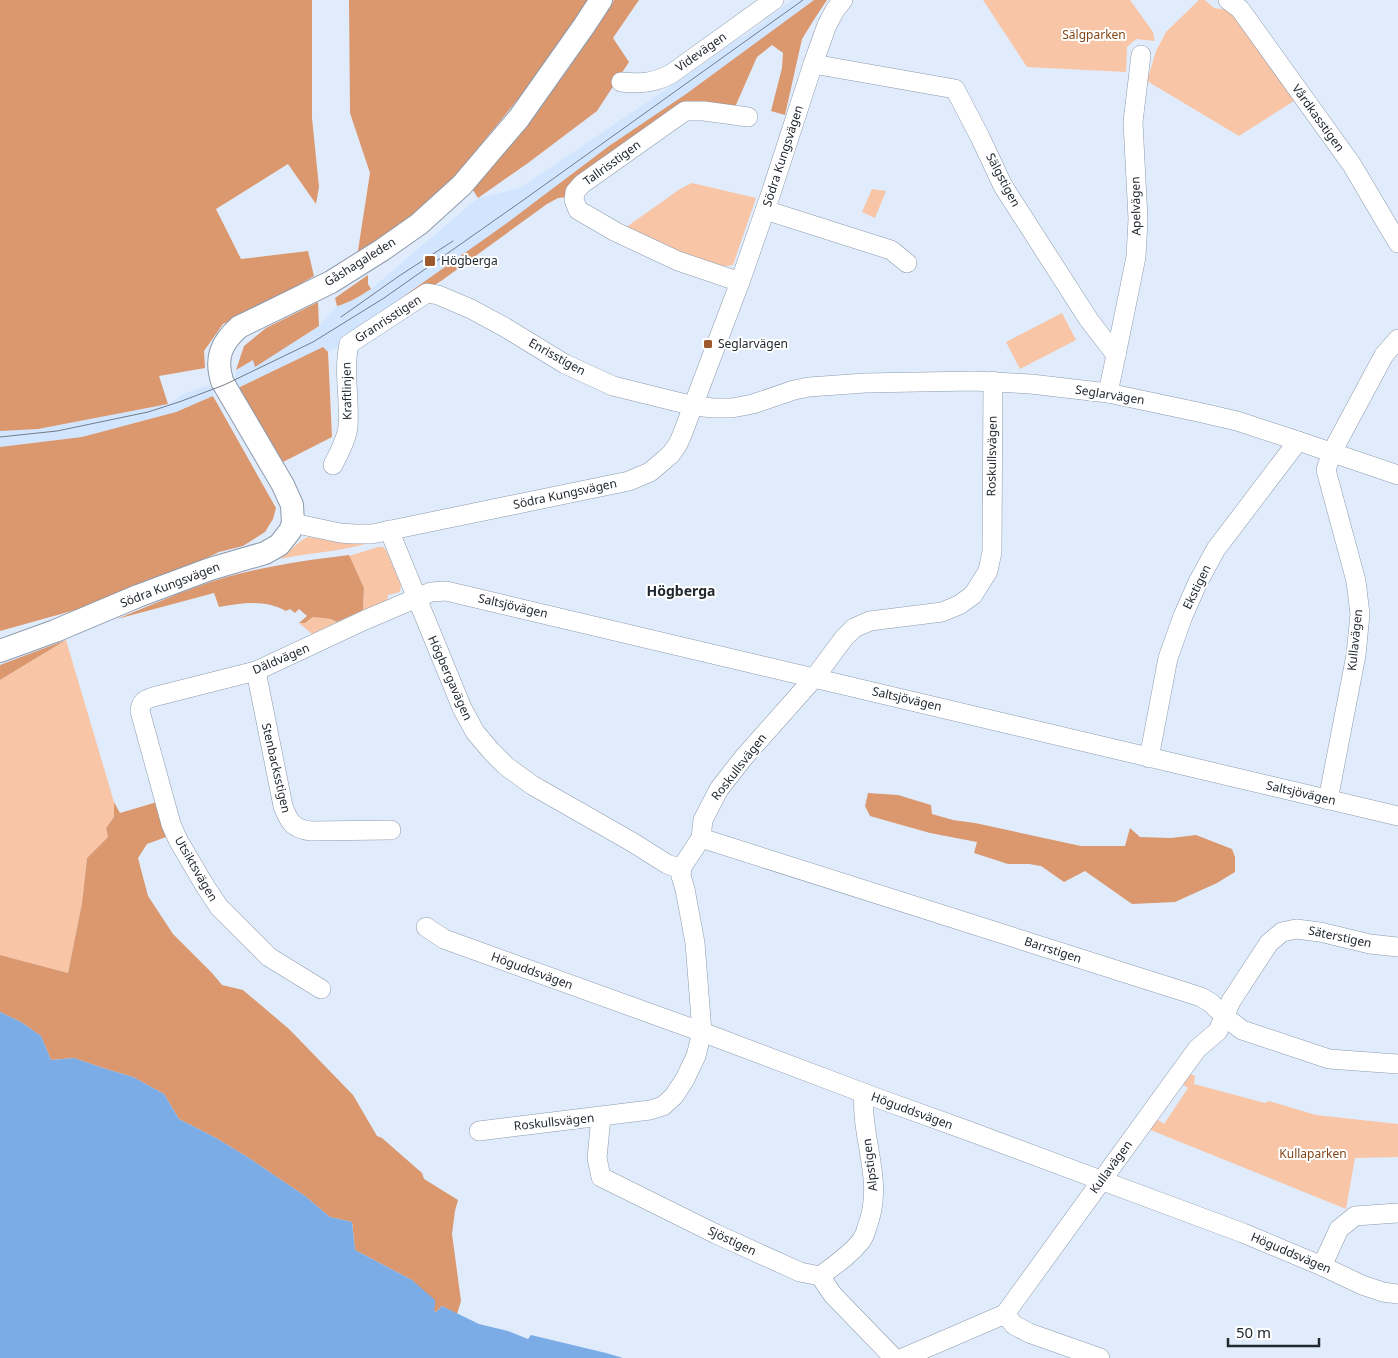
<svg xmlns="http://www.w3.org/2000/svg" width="1398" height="1358" viewBox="0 0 1398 1358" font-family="'Noto Sans',sans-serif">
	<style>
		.built { fill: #d1e5ff }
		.green { fill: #f8c5a7 }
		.forest { fill: #db976e }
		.water { fill: #7cace6 }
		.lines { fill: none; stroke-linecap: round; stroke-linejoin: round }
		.minor-casing { stroke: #8c9aac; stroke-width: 20 }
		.major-casing { stroke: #8c9aac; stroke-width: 24 }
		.minor { stroke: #fff; stroke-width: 19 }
		.major { stroke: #fff; stroke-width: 22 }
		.tram { stroke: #737c87; stroke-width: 1 }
		.poi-dot { fill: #9d592b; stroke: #fff; stroke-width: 2 }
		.labels { text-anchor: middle; stroke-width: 4; stroke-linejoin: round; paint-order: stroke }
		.park-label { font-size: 12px; fill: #844517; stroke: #fff }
		.street-label { font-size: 12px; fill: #22282f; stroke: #fff }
		.poi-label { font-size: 12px; fill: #22282f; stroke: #fff; text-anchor: start }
		.neighbourhood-label { font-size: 14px; font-weight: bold; fill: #22282f; stroke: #fff }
	</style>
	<rect width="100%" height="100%" fill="#e0ecfc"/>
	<!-- built -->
	<path class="built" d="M 792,0 L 814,0 L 686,94 L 609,146 L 508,223 L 397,301 L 344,343 L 328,352 L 323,347 L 238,388 L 237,383 L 213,393 L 213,396 L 176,412 L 82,437 L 0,447 L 0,431 L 38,429 L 168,404 L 183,394 L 209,385 L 211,387 L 235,378 L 236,370 L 254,360 L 255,366 L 319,326 L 337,306 L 344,304 L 359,297 L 371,289 L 478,198 L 520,188 L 665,90 L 688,75 L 736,40 L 745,36 Z"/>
	<!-- green -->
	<g class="green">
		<path d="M 983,0 L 1130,0 L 1153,32 L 1155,41 L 1136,39 L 1127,47 L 1126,72 L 1027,67 Z"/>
		<path d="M 1199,0 L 1205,0 L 1214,8 L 1228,10 L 1240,17 L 1297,99 L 1239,136 L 1147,81 L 1156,51 L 1166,32 Z"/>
		<path d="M 692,183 L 756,198 L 733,265 L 719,267 L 674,252 L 625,228 L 680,189 Z"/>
		<path d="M 872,189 L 886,191 L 875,218 L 862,212 Z"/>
		<path d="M 1062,313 L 1076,340 L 1020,369 L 1006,342 Z"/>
		<path d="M 308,537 L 334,541 L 374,541 C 344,552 311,552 280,559 C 289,552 297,542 308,537 Z"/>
		<path d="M 378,547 L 383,547 L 386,550 L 401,585 L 400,592 L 388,595 L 387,602 L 363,610 L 364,588 L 349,556 Z"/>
		<path d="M 313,617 L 331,619 L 337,622 L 312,634 L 299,623 L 305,623 Z"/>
		<path d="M 66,640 L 114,802 L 114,817 L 106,828 L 108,837 L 87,858 L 82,903 L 68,973 L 0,955 L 0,680 Z"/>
		<path d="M 1188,1073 L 1195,1076 L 1194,1084 L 1265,1103 L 1269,1101 L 1316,1115 L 1398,1124 L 1398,1157 L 1355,1158 L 1346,1209 L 1148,1129 L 1155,1118 L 1164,1124 L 1188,1088 L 1182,1084 Z"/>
	</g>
	<!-- forest -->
	<g class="forest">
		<path d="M 0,0 L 312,0 L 312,118 L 319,187 L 316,204 L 288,164 L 216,209 L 241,259 L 308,251 L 314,276 L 281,295 L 223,324 L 204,351 L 205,368 L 159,376 L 168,404 L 38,429 L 0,431 Z"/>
		<path d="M 349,0 L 590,0 L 536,77 L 448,185 L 416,214 L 357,257 L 370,173 L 350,113 Z"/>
		<path d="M 614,0 L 639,0 L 613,38 L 629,62 L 597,111 L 528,163 L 478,198 L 471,187 C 485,171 501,155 515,138 C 551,95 584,48 614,0 Z"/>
		<path d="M 814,0 L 827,0 L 815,18 L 802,39 L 785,115 L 771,111 L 782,68 L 783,53 L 772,45 L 757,57 L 735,107 L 687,104 L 568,197 L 558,198 L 547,204 L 441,281 L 400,306 L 397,301 L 507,223 L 609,146 L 686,94 Z"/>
		<path d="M 368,275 L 368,284 L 371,289 C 360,296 349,303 337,306 L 335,298 Z"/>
		<path d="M 318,302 L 319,326 L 255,367 L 253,360 L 236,370 L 244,346 L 266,328 Z"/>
		<path d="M 323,347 L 328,352 L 332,437 L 283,462 L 238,388 Z"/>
		<path d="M 213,396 L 276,508 L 273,519 L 265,532 L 243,546 L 219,552 L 184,569 L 86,607 L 0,631 L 0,447 L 82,437 L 176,412 Z"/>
		<path d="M 349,555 L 364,588 L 363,610 L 337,622 L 331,619 L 313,617 L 305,623 L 299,623 L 307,616 L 299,609 L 295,613 L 290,609 L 286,611 C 264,599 242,603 219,607 L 214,593 L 117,619 C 144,608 171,596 199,586 C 244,569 300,561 349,555 Z"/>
		<path d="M 66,640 L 0,680 L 0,665 Z"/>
		<path d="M 868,793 L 898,795 L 931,805 L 932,814 L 953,820 L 975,823 L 1081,846 L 1125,846 L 1130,828 L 1140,837 L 1171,838 L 1196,835 L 1232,849 L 1235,857 L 1235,872 L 1217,883 L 1175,902 L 1132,904 L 1085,871 L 1064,882 L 1041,866 L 1029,864 L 1008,864 L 974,853 L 977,842 L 930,833 L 870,816 L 865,806 Z"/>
		<path d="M 114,802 L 120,813 L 157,802 L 162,826 L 166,837 L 147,844 L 138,858 L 148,896 L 173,934 L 212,973 L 222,985 L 243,990 L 289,1029 L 353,1095 L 377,1136 L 382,1138 L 422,1173 L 424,1179 L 458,1200 L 455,1211 L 452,1234 L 461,1301 L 457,1314 L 442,1306 L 436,1312 L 433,1311 L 435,1305 L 412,1280 L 355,1250 L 352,1222 L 330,1217 L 305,1196 L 249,1158 L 216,1138 L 179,1119 L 164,1094 L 133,1077 L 106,1069 L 74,1058 L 51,1060 L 41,1036 L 21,1022 L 0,1012 L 0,955 L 68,973 L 82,903 L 87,858 L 108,837 L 106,828 L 114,817 Z"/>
	</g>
	<!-- water -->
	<path class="water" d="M 0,1012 L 21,1022 L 41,1036 L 51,1060 L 74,1058 L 106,1069 L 133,1077 L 164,1094 L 179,1119 L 216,1138 L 249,1158 L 305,1196 L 330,1217 L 352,1222 L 355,1250 L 412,1280 L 435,1300 L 435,1305 L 434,1311 L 436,1312 L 442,1306 L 479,1324 L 508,1331 L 528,1339 L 531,1335 L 606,1353 L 623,1358 L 0,1358 Z"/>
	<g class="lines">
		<defs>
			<g id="minor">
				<path d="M 1228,0 L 1240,9 L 1352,165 L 1398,243"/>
				<path d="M 813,64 L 955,89 L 980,137 L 1003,186 L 1089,320 L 1116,355 L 1108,393"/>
				<path d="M 621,82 C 640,84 654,83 671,74 L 774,0"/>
				<path d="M 765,210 L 891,250 L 907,263"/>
				<path d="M 740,282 L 678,261 L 616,232 L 578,210 L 574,200 L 575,192 L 582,184 L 685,111 L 704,111 L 748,117"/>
				<path d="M 1116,355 L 1136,257 L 1138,219 L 1133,122 L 1141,55"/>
				<path d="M 333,465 C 339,453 347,439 348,426 C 350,398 343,371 349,344 L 427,293 L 438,295 L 471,309 L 506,328 L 565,364 L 613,386 L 694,406 L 713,408 L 732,408 L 753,404 L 794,390 L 809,387 L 865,383 L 973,381 L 1031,384 L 1108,393 L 1198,412 L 1237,421 L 1298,441 L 1398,475"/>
				<path d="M 293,523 L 340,533 L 355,534 L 372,534 L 629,481 L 650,472 L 663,461 L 671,454 L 678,444 L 682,435 L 740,282 L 770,196 L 813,64 L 827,25 L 835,10 L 843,0"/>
				<path d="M 389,530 L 462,708 L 475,732 L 491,751 L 506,766 L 532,785 L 632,842 L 667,864 L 675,867 L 682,867"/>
				<path d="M 256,671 L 283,806 C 289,822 293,829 311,831 L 391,830"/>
				<path d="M 1149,758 L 1168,658 L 1183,616 L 1198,582 L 1216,549 L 1298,441"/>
				<path d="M 1328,800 L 1356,655 L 1360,614 L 1356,581 L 1326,470 L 1332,452 L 1384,355 L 1398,339"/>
				<path d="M 701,838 L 1201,997 L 1211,1003 L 1224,1016 L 1242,1030 L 1329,1059 L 1398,1064"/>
				<path d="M 426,927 L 444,939 L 702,1032 L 877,1098 L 966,1130 L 1243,1233 L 1322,1266 L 1362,1285 L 1383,1292 L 1398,1294"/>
				<path d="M 321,989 L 269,957 L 219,907 L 205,886 L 178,840 L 171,824 L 140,711 C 141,701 145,700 153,697 L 256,671 L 365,620 L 431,592 L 446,591 L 1398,816"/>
				<path d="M 601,1117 L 597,1158 L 601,1177 L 716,1234 L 800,1272 L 820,1276 L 833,1295 L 894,1358"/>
				<path d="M 479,1131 L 650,1110 L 663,1106 L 674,1096 L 685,1079 L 696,1056 L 702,1032 L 695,943 L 685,889 L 681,876 L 682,867 L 701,838 L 703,820 L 719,789 L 744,757 L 815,677 L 844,638 L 854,628 L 870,621 L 942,612 L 959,605 L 973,595 L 988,571 L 992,552 L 993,381"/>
				<path d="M 1322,1266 L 1339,1229 L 1355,1216 L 1398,1213"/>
				<path d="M 820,1276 C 835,1265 850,1255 861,1241 C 864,1237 866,1231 867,1227 C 885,1181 860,1139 864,1093"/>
				<path d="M 1005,1314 L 1014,1325 L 1029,1333 L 1100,1358"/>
				<path d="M 903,1358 L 1005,1314 L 1197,1049 L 1218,1031 L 1231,1001 L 1269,943 L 1282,932 L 1296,929 L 1320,932 L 1370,944 L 1398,947"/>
			</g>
			<path id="major" d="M 0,651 L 55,631 L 138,596 L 210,569 L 265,553 L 279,545 L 290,531 L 293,523 L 292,505 L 283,485 L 222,381 C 215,358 221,343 239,327 L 331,282 L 382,250 L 419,224 L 462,185 L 519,118 L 584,26 L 601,0"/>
		</defs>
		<!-- minor casing -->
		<use href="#minor" class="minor-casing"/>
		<!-- major casing -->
		<use href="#major" class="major-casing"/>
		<!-- minor -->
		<use href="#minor" class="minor"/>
		<!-- major -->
		<use href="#major" class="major"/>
		<!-- tram -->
		<g class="tram">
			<path d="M 341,317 L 399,276 L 453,241"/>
			<path d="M 0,437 L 57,431 L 148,412 L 179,402 L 224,385 L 313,342 L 384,298 L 522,201 L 803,0"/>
		</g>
	</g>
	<!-- markers -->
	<g class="poi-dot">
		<rect x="424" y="255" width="12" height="12" rx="2.5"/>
		<rect x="703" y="339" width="10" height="10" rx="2.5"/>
	</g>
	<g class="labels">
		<!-- park labels -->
		<g class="park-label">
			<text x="1094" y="39">Sälgparken</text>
			<text x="1313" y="1158">Kullaparken</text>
		</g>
		<!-- street labels -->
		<g class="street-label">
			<text transform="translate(701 52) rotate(-35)" y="4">Videvägen</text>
			<text transform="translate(1318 118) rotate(54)" y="4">Vårdkasstigen</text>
			<text transform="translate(783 156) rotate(-72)" y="4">Södra Kungsvägen</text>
			<text transform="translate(612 163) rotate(-36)" y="4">Tallrisstigen</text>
			<text transform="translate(1003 180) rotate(62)" y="4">Sälgstigen</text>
			<text transform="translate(1136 206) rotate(-91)" y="4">Apelvägen</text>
			<text transform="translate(360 262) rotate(-32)" y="4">Gåshagaleden</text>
			<text transform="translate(388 319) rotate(-33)" y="4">Granrisstigen</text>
			<text transform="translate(557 357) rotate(29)" y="4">Enrisstigen</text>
			<text transform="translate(347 391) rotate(-91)" y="4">Kraftlinjen</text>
			<text transform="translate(1110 395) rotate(9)" y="4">Seglarvägen</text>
			<text transform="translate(992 456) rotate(-89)" y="4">Roskullsvägen</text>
			<text transform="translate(565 494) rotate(-12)" y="4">Södra Kungsvägen</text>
			<text transform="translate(170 585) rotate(-21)" y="4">Södra Kungsvägen</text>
			<text transform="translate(1197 587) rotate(-64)" y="4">Ekstigen</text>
			<text transform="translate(513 606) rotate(13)" y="4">Saltsjövägen</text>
			<text transform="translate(1355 640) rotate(-84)" y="4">Kullavägen</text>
			<text transform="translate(281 659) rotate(-23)" y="4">Däldvägen</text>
			<text transform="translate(450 678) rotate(66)" y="4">Högbergavägen</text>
			<text transform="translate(907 699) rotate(13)" y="4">Saltsjövägen</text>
			<text transform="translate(739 767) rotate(-52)" y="4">Roskullsvägen</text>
			<text transform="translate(276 768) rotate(77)" y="4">Stenbacksstigen</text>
			<text transform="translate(1301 793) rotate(13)" y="4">Saltsjövägen</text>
			<text transform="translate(196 869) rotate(60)" y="4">Utsiktsvägen</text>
			<text transform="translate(1340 937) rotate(12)" y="4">Säterstigen</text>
			<text transform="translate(1053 950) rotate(18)" y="4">Barrstigen</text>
			<text transform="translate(532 971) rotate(20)" y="4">Höguddsvägen</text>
			<text transform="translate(912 1111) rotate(20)" y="4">Höguddsvägen</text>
			<text transform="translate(554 1122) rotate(-6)" y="4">Roskullsvägen</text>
			<text transform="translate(870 1165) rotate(-97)" y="4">Alpstigen</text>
			<text transform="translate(1111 1167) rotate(-54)" y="4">Kullavägen</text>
			<text transform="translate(732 1241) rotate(25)" y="4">Sjöstigen</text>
			<text transform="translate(1291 1253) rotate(23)" y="4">Höguddsvägen</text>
		</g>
		<!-- poi labels -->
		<g class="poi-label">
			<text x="441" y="265">Högberga</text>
			<text x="718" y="348">Seglarvägen</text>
		</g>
		<!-- neighbourhood labels -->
		<g class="neighbourhood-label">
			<text x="681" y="596">Högberga</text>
		</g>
	</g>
	<!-- scale -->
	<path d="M1228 1338v8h91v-8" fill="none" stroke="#22282f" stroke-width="2.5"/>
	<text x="1236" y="1338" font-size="15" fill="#22282f" stroke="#ffffff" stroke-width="4" paint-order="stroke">50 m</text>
</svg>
